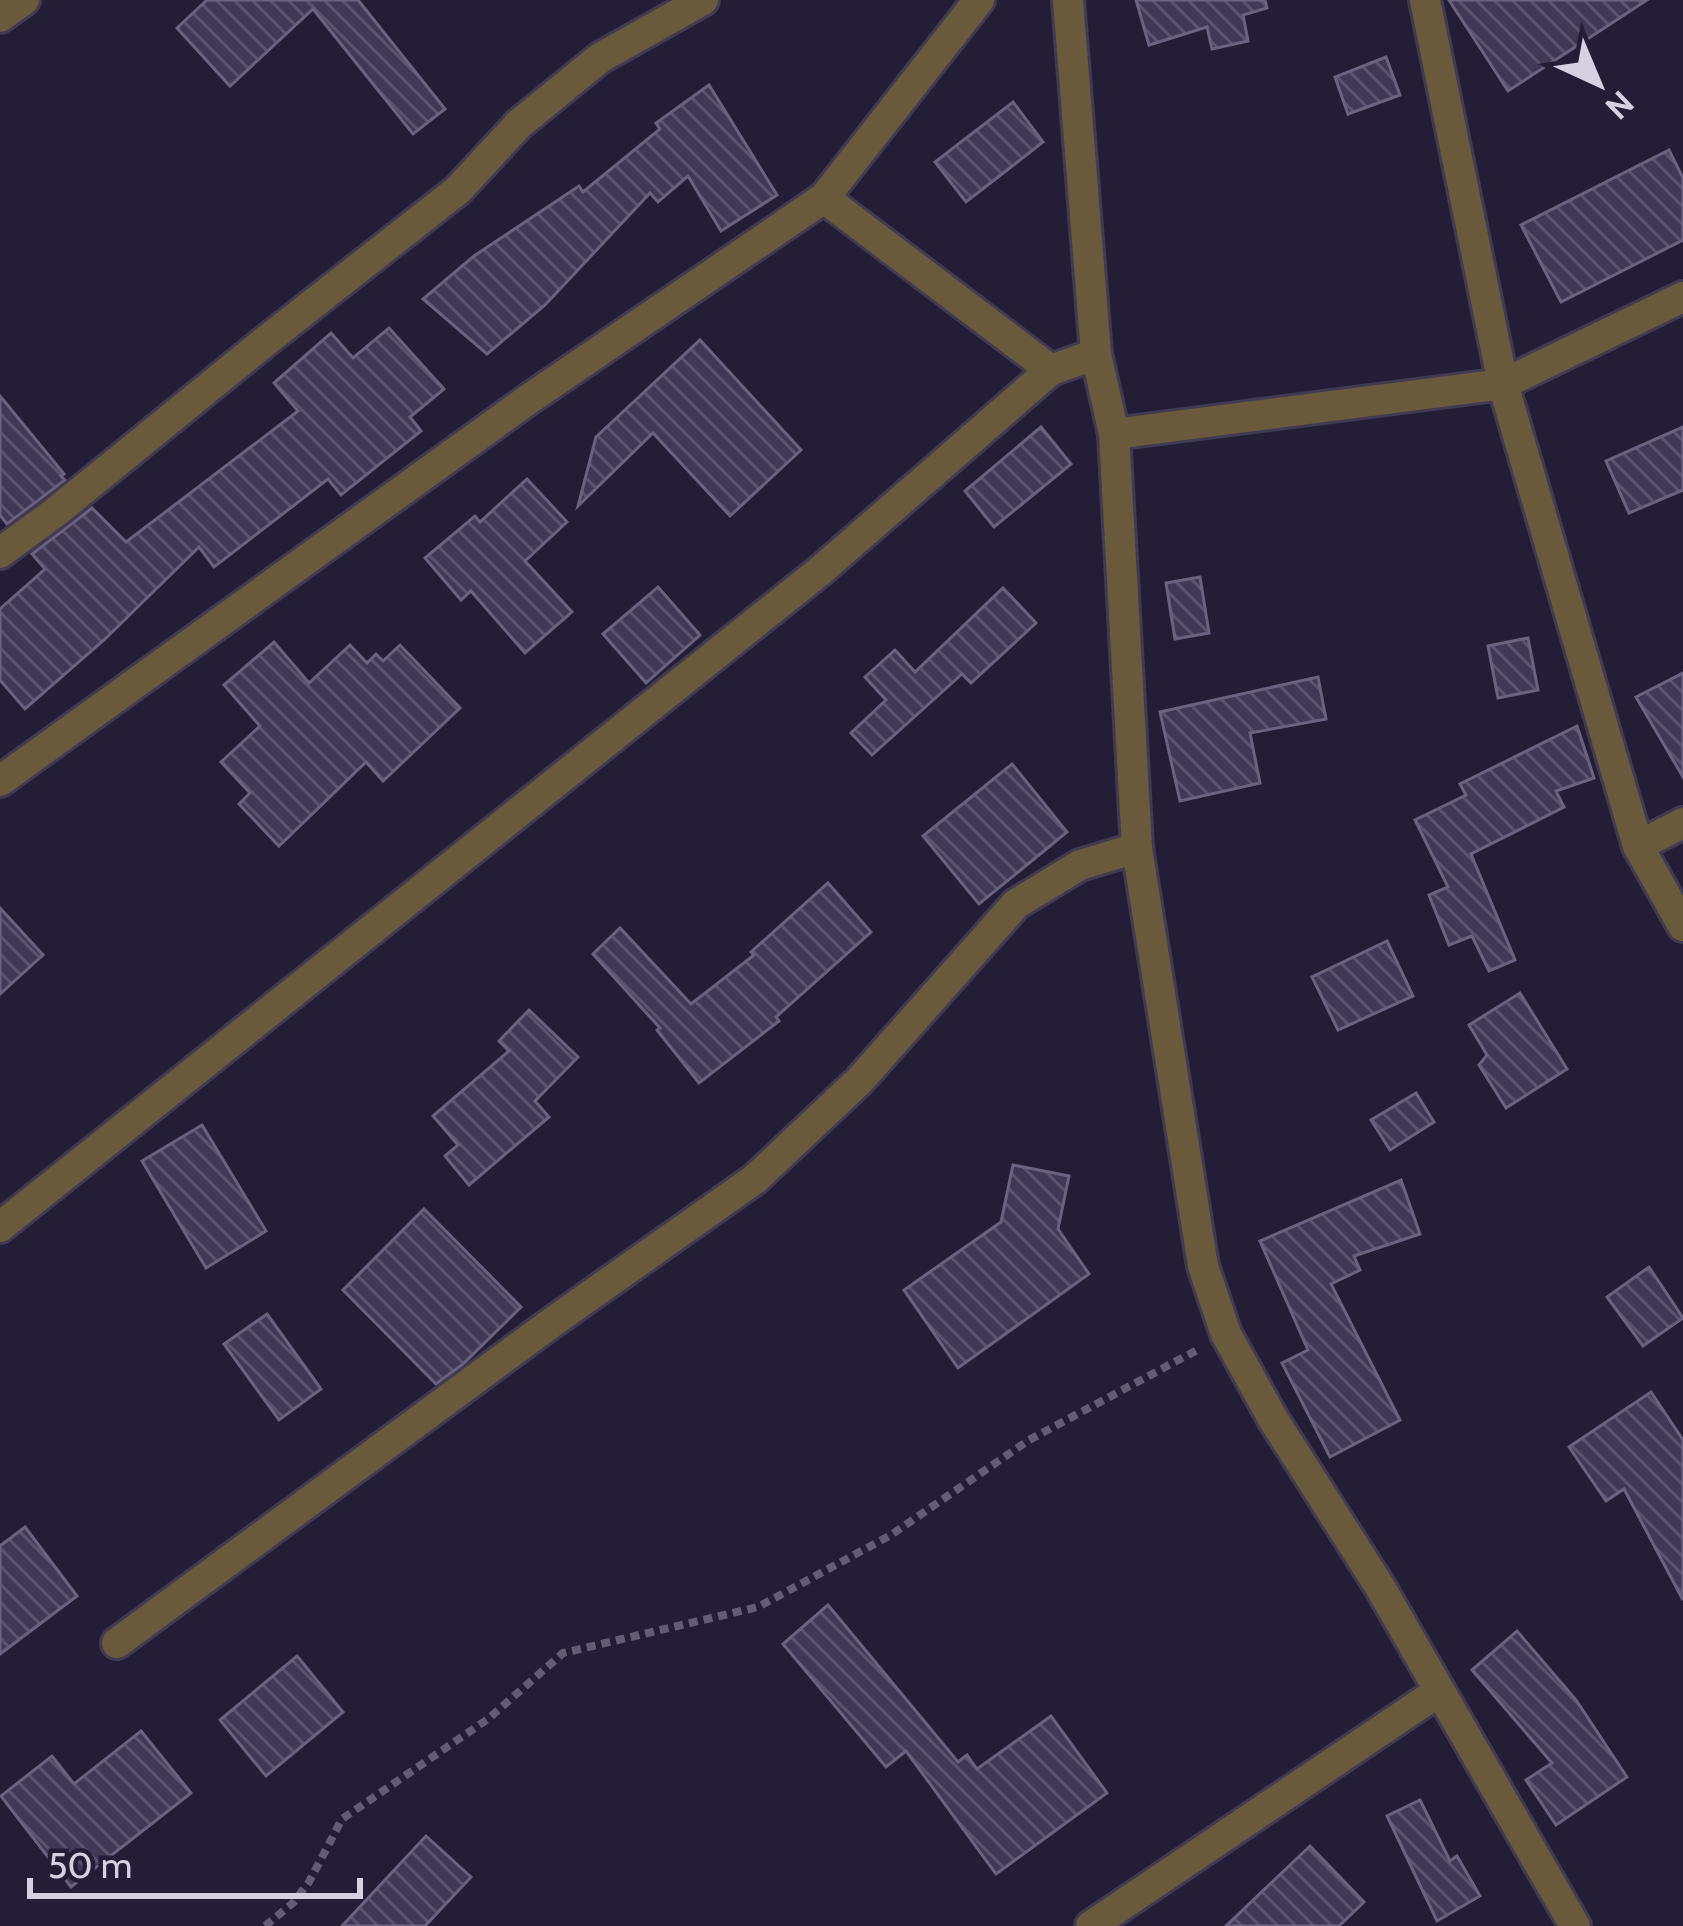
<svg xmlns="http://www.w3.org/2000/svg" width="1683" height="1926" viewBox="0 0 1683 1926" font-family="Cabin,sans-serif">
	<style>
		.building { fill: url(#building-back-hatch); stroke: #6a627f; stroke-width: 3 }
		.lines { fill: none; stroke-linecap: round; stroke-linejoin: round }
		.street-casing { stroke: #403a52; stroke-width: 36 }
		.path { stroke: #635d73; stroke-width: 8; stroke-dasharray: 9 6; stroke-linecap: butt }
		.street { stroke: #695a3b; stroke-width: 30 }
	</style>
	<defs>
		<pattern id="building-back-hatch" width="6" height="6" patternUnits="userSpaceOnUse" patternTransform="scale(3)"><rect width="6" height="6" fill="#413855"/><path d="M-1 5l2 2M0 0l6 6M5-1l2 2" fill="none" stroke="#5c546d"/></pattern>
	</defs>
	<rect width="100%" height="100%" fill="#241d36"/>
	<!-- building -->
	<g class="building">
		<path d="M 207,0 L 358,0 L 445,109 L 413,134 L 313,9 L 230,86 L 177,28 Z"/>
		<path d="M 1136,0 L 1265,0 L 1267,8 L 1243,15 L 1248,41 L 1212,49 L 1207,27 L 1149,45 Z"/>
		<path d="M 1449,0 L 1647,0 L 1508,91 Z"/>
		<path d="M 1386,57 L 1400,95 L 1348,114 L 1335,77 Z"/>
		<path d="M 709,85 L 777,195 L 721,231 L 688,176 L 658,202 L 650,193 L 545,305 L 487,354 L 423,299 L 474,256 L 579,186 L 583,192 L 660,129 L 656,123 Z"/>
		<path d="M 1013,102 L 1043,142 L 966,202 L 935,162 Z"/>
		<path d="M 1669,150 L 1683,178 L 1683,240 L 1561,302 L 1521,225 Z"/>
		<path d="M 389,328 L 444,389 L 410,417 L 421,431 L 341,495 L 328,479 L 214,567 L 199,547 L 104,640 L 25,709 L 0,680 L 0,609 L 45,569 L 32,554 L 92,508 L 126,542 L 298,411 L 274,383 L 331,333 L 353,358 Z"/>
		<path d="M 700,340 L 801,450 L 730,516 L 653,433 L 578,506 L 596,437 Z"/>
		<path d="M 0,396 L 64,474 L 61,476 L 65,480 L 7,524 L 0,515 Z"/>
		<path d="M 1041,427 L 1071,464 L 994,527 L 965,491 Z"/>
		<path d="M 1683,427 L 1683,490 L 1629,513 L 1606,461 Z"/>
		<path d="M 527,479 L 567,522 L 525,561 L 572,612 L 525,653 L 471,591 L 461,600 L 425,558 L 475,516 L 480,522 Z"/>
		<path d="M 1200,577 L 1209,633 L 1175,639 L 1166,583 Z"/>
		<path d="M 658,587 L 700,635 L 646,683 L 603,634 Z"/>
		<path d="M 1003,588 L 1036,623 L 971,683 L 962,674 L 872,755 L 851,733 L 886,700 L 865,677 L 895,650 L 915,672 Z"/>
		<path d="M 1528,638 L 1538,690 L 1498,698 L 1488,646 Z"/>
		<path d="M 274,642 L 309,683 L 350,645 L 367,663 L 376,654 L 383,661 L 400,645 L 460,708 L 383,781 L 366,762 L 279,846 L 239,804 L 250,793 L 221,762 L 260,726 L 224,685 Z"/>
		<path d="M 1683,673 L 1683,777 L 1636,697 Z"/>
		<path d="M 1318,677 L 1326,719 L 1250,733 L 1260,783 L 1180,801 L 1160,712 Z"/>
		<path d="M 1577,726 L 1594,778 L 1556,791 L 1564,807 L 1471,854 L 1515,960 L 1489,971 L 1472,936 L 1449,945 L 1429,895 L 1448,887 L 1415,820 L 1466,795 L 1460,784 Z"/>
		<path d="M 1012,764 L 1067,832 L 979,904 L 923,836 Z"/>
		<path d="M 828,883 L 871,932 L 776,1017 L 779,1021 L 699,1083 L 657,1030 L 660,1028 L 593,954 L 620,928 L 691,1004 L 754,955 L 751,952 Z"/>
		<path d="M 0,908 L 43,955 L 0,994 Z"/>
		<path d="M 1387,941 L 1413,996 L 1338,1030 L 1312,977 Z"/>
		<path d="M 1520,993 L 1567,1069 L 1506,1108 L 1479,1065 L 1487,1055 L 1469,1025 Z"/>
		<path d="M 529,1010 L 578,1057 L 535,1101 L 549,1117 L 469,1185 L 445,1156 L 458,1145 L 433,1116 L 509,1051 L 499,1041 Z"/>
		<path d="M 1416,1093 L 1434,1122 L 1390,1150 L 1371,1120 Z"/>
		<path d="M 202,1125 L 266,1231 L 206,1268 L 142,1161 Z"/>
		<path d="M 1013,1165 L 1069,1176 L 1058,1229 L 1089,1274 L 958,1368 L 904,1290 L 1001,1222 Z"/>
		<path d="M 1401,1180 L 1420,1234 L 1354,1256 L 1360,1270 L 1331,1284 L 1400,1420 L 1330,1457 L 1282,1363 L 1308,1350 L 1260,1241 Z"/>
		<path d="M 424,1209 L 521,1307 L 463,1364 L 436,1384 L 343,1290 Z"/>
		<path d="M 1649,1267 L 1683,1318 L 1643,1346 L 1607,1297 Z"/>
		<path d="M 267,1314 L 321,1389 L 279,1420 L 224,1344 Z"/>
		<path d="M 1651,1392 L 1683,1440 L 1683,1600 L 1624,1489 L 1606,1501 L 1569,1447 Z"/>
		<path d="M 25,1527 L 77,1596 L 0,1654 L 0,1546 Z"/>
		<path d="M 828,1605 L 958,1762 L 967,1755 L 977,1769 L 1051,1716 L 1107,1793 L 996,1874 L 906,1751 L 886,1767 L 783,1644 Z"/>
		<path d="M 1517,1631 L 1576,1700 L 1627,1777 L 1556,1825 L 1526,1780 L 1552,1763 L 1472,1670 Z"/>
		<path d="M 297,1656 L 343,1712 L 266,1776 L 220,1720 Z"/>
		<path d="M 141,1731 L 191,1793 L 71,1887 L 1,1796 L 52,1756 L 74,1784 Z"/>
		<path d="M 1420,1800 L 1450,1861 L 1457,1856 L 1480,1896 L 1437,1921 L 1387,1816 Z"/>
		<path d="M 426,1836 L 471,1877 L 425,1926 L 342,1926 Z"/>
		<path d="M 1310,1846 L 1364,1902 L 1339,1926 L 1226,1926 Z"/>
	</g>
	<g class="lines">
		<defs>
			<g id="street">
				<path d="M 1068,0 L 1096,354 L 1114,434 L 1137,848 L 1203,1266 L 1226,1334 L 1273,1419 L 1380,1587 L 1575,1926"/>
				<path d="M 1425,0 L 1503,384 L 1638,846 L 1683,926"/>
				<path d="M 0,17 L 24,0"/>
				<path d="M 824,198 L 1051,370 L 1096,354"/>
				<path d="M 1114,434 L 1503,384 L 1683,297"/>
				<path d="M 0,553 L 57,511 L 267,340 L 458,190 L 519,124 L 600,58 L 703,0"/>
				<path d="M 0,781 L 529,399 L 824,198 L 979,0"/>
				<path d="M 1638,846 L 1683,823"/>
				<path d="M 0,1227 L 820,571 L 1051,370"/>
				<path d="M 117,1643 L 554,1321 L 755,1179 L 860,1080 L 1016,904 L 1080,865 L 1137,848"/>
				<path d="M 1091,1926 L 1438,1692"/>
			</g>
		</defs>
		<!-- street casing -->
		<use href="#street" class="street-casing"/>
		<!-- path -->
		<path class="path" d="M 265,1926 L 293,1903 L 309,1882 L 342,1819 L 488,1719 L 563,1653 L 758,1607 L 891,1535 L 1029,1440 L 1199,1349"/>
		<!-- street -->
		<use href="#street" class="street"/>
	</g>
	<!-- north arrow -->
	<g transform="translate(1599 84) rotate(136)" stroke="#241d36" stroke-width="9" paint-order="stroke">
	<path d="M0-9L21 45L0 30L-21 45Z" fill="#d5d1e2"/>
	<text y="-18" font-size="33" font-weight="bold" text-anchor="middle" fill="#d5d1e2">N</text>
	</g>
	<!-- scale -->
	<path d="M30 1878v18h330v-18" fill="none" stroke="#d5d1e2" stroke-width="6"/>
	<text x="48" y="1878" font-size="36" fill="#d5d1e2" stroke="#241d36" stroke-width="9" paint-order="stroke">50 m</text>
</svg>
